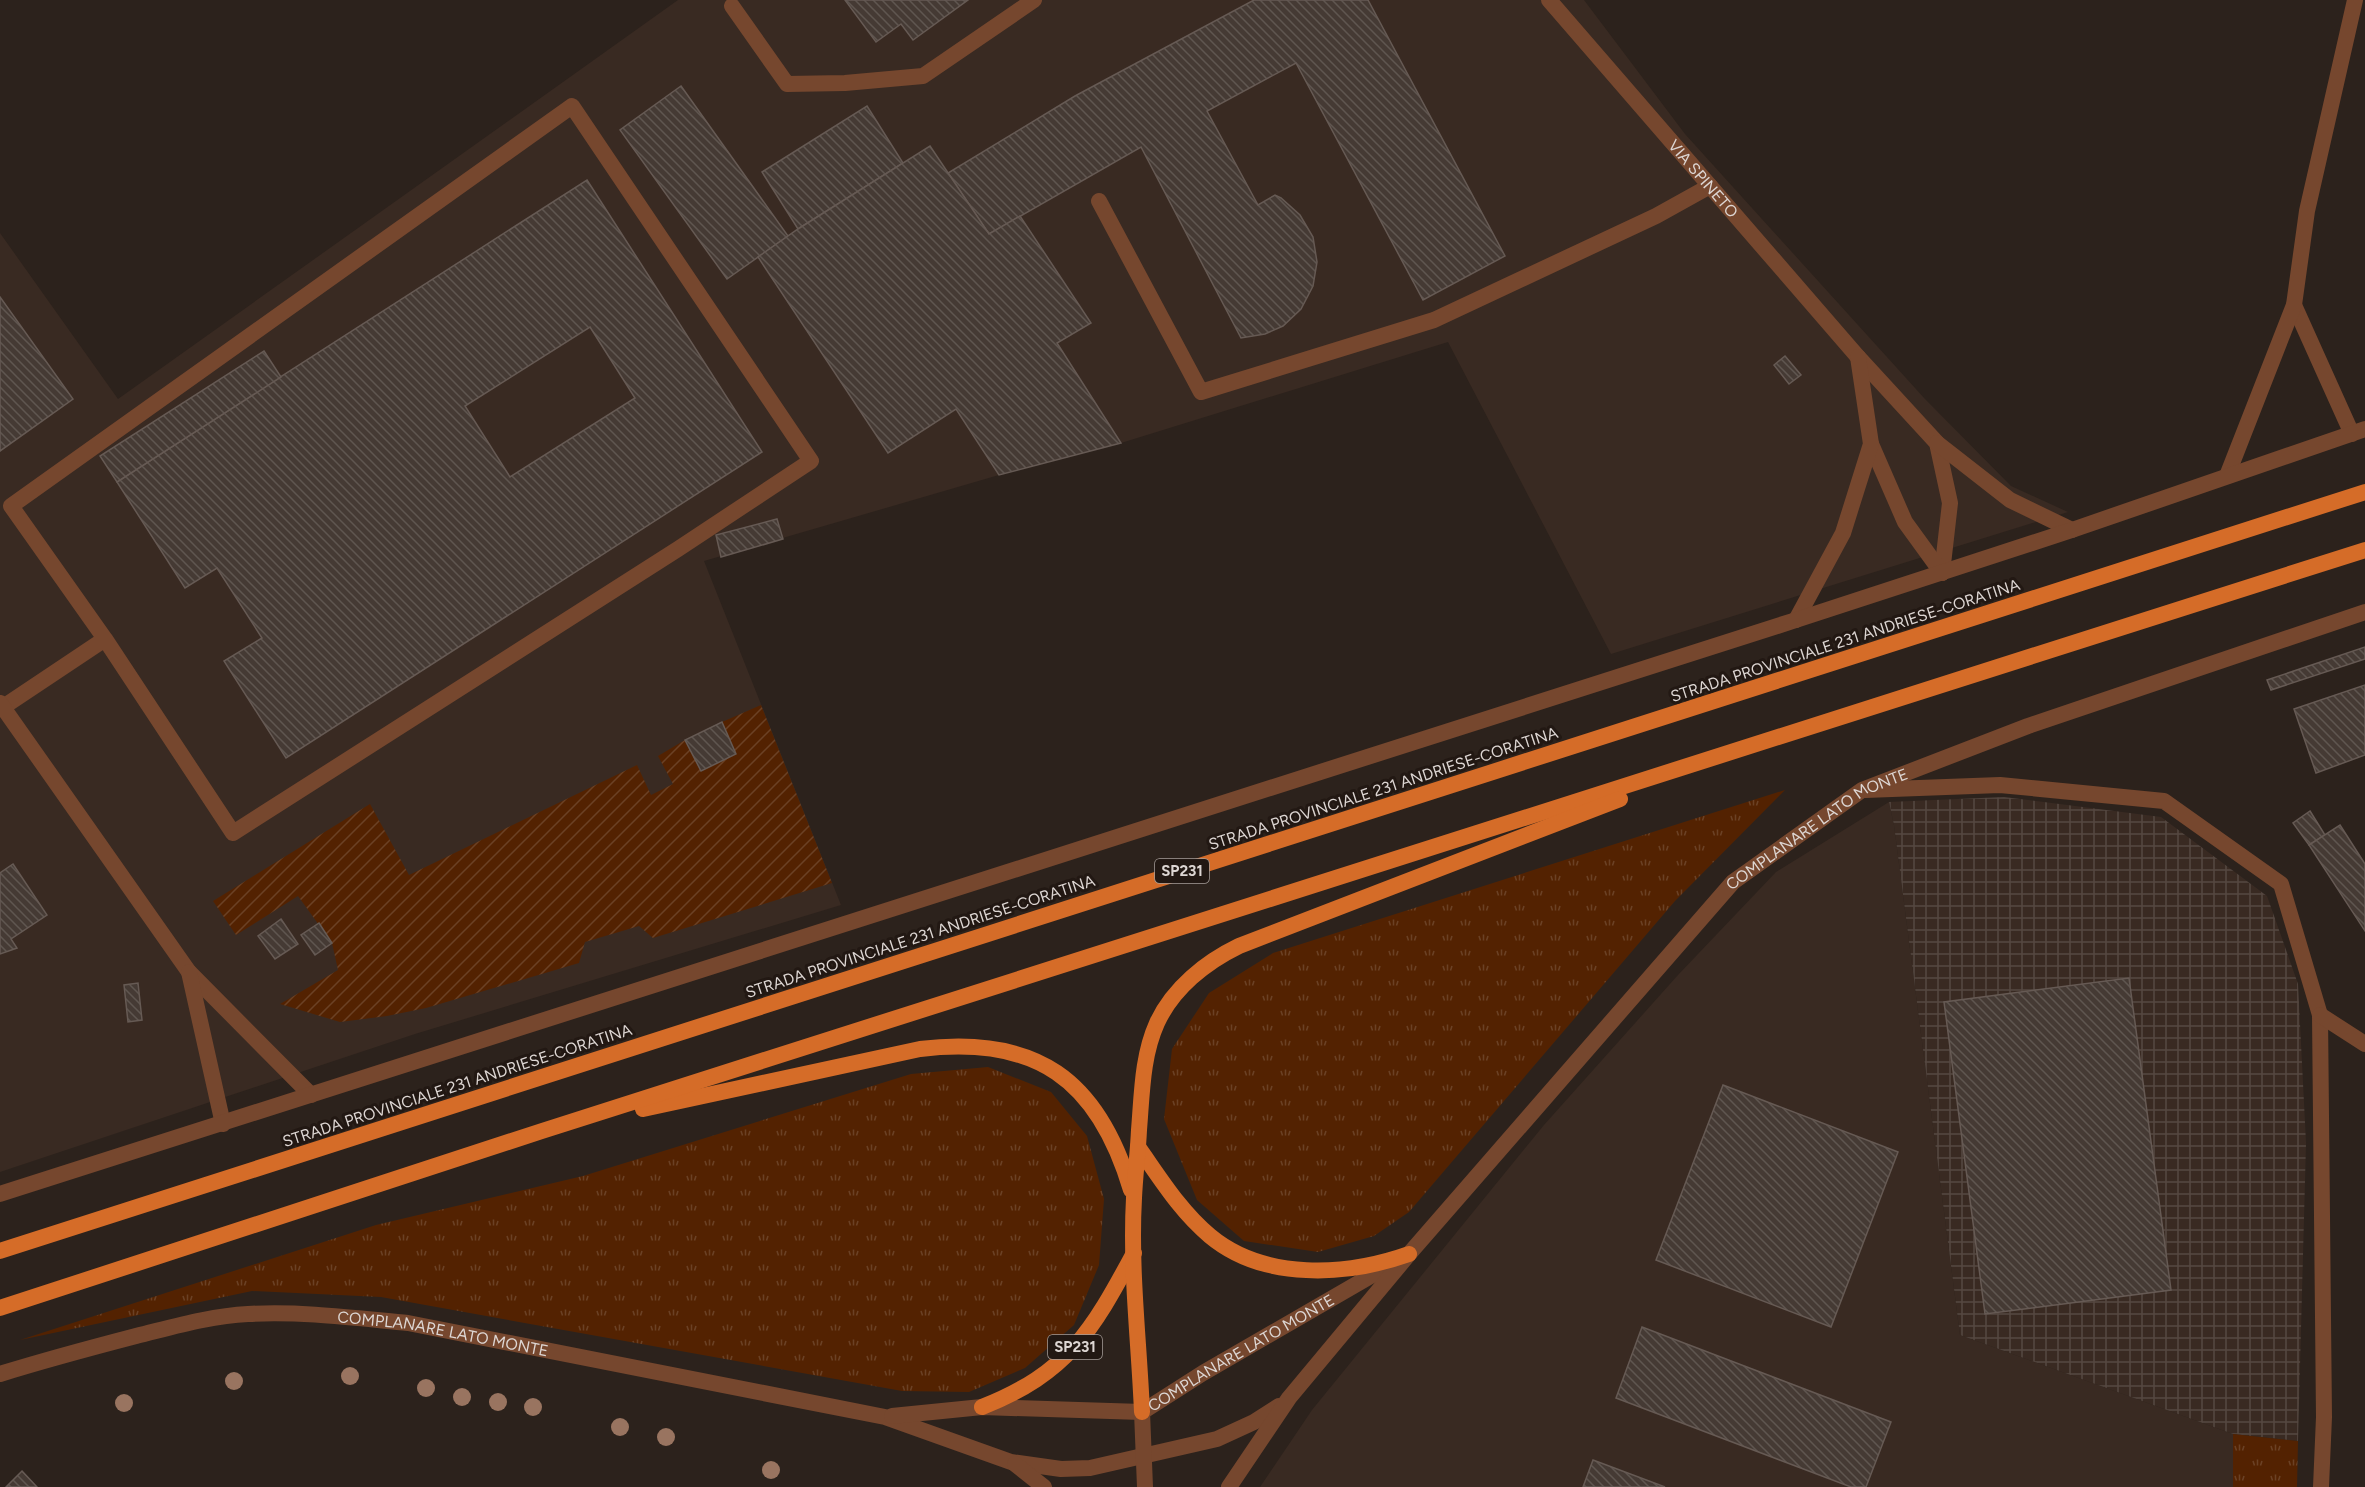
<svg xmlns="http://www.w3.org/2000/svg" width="2365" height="1487" viewBox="0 0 2365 1487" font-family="Figtree,sans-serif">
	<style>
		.built { fill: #392a22 }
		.industrial { fill: url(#industrial-grid) }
		.grass { fill: url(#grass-tufts) }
		.garden { fill: url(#garden-furrows) }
		.building { fill: url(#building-back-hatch); stroke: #665a54; stroke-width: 1.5; fill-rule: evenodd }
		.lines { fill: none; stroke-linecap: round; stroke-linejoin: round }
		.service { stroke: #76472e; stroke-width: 16 }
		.minor { stroke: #76472e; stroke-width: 16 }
		.tertiary { stroke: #76472e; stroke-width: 16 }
		.trunk { stroke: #d56c28; stroke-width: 16 }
		.tree { fill: #997460 }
		.labels { text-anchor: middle; stroke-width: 6; stroke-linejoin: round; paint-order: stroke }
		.shield { fill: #221813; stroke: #a59d99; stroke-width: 1.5 }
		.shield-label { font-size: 15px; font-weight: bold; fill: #ddd6d3 }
		.street-label { font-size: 16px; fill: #ddd6d3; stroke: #221813 }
	</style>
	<defs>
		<pattern id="industrial-grid" width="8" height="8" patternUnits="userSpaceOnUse" patternTransform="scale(1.5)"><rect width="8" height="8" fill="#392a22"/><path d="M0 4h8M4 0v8" fill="none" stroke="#554841"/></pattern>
		<pattern id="grass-tufts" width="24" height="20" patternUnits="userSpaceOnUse" patternTransform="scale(1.5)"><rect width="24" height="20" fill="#532201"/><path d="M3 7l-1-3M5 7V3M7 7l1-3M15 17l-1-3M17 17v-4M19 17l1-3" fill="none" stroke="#6b4125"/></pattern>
		<pattern id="garden-furrows" width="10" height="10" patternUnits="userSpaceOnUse" patternTransform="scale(1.5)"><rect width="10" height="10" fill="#532201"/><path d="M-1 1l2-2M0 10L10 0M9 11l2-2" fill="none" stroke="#6b4125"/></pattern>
		<pattern id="building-back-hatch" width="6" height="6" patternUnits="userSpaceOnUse" patternTransform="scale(1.5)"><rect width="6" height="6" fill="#453a34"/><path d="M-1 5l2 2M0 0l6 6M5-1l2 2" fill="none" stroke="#5f5650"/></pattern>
	</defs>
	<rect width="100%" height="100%" fill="#2c221c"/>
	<!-- built -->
	<g class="built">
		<path d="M 678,0 L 1584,0 L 1685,134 L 1925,399 L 2011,486 L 2068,512 L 1611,654 L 1448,342 L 1121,443 L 999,475 L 704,561 L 841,905 L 415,1034 L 0,1172 L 0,233 L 118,399 Z"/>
		<path d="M 1889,802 L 1894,825 L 1960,1335 L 2233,1434 L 2233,1487 L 1260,1487 L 1312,1410 L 1544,1125 L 1678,975 L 1776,872 Z"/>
	</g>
	<!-- industrial -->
	<path class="industrial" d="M 2004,797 L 2161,817 L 2267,896 L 2298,984 L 2306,1143 L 2298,1441 L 2233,1434 L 1960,1335 L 1894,825 L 1889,802 Z"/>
	<!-- grass -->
	<g class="grass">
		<path d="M 1785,790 L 1675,901 L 1409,1212 L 1374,1236 L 1318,1252 L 1244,1241 L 1197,1200 L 1164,1119 L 1172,1049 L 1209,993 L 1273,953 Z"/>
		<path d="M 988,1067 L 1051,1092 L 1087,1136 L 1104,1199 L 1099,1265 L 1074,1325 L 1025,1368 L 969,1392 L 902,1391 L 381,1297 L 252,1291 L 20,1340 L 376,1225 L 583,1176 L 911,1074 Z"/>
		<path d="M 2233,1434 L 2298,1441 L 2297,1487 L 2233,1487 Z"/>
	</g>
	<!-- garden -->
	<path class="garden" d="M 761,705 L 832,883 L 653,938 L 639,926 L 585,942 L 579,963 L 426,1008 L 387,1016 L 340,1022 L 280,1004 L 338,970 L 332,943 L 298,896 L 236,935 L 213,901 L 370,804 L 409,875 L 637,765 L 651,795 L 673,784 L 658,756 L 685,740 L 701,771 L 736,754 L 722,722 Z"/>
	<!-- building -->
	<g class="building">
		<path d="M 845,0 L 968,0 L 913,40 L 901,24 L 876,42 Z"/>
		<path d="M 1254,0 L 1368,0 L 1505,256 L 1423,300 L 1296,63 L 1207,111 L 1258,205 L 1275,195 L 1281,198 L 1300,215 L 1313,237 L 1317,262 L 1313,286 L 1301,309 L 1283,326 L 1265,334 L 1241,338 L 1141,147 L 989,234 L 948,173 L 1075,96 Z"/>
		<path d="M 681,86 L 788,236 L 727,279 L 620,130 Z"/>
		<path d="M 867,106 L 903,163 L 798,229 L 762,172 Z"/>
		<path d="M 930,146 L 989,234 L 1020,216 L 1091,323 L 1057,343 L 1121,443 L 999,475 L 956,409 L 888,453 L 758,257 L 798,229 Z"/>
		<path d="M 587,180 L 762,452 L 286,758 L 224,661 L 262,638 L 217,568 L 185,588 L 117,482 ZM 590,327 L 635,398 L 510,477 L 465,406 Z"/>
		<path d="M 0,297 L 73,399 L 0,451 Z"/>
		<path d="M 264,351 L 281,377 L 117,482 L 100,456 Z"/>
		<path d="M 1785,356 L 1801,375 L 1789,384 L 1774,365 Z"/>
		<path d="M 777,519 L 783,539 L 721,557 L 716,535 Z"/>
		<path d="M 2365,647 L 2365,659 L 2271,690 L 2267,680 Z"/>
		<path d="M 2365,685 L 2365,755 L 2316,773 L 2294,709 Z"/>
		<path d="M 722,722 L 736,754 L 701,771 L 685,740 Z"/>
		<path d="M 2310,811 L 2325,835 L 2309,845 L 2293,823 Z"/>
		<path d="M 2340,825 L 2365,864 L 2365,931 L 2309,845 Z"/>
		<path d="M 13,864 L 47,915 L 11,939 L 17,948 L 0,954 L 0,873 Z"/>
		<path d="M 281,919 L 298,944 L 275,959 L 258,936 Z"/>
		<path d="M 319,923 L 332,943 L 315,955 L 301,935 Z"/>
		<path d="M 2129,978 L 2171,1290 L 1985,1314 L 1944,1002 Z"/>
		<path d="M 138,983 L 142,1020 L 128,1022 L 124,985 Z"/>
		<path d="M 1723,1085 L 1898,1152 L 1831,1327 L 1656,1260 Z"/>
		<path d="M 1642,1327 L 1891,1422 L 1866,1487 L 1851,1487 L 1616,1398 Z"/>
		<path d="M 1593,1460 L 1665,1487 L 1583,1487 Z"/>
		<path d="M 22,1471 L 37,1487 L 6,1487 Z"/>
	</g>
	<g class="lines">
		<!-- service -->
		<g class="service">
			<path d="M 732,6 L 787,84 L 845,83 L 923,76 L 1034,0"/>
			<path d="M 1099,201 L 1201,392 L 1434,320 L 1656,216 L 1710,186"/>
			<path d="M 3,707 L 105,639 L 233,833 L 678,549 L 811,461 L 572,106 L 11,506 L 105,639"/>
		</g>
		<!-- minor -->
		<g class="minor">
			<path id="s1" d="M 1549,0 L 1858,357 L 1937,443 L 1950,503 L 1942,573"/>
			<path d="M 2294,305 L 2352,434"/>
			<path d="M 1937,443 L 2010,500 L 2072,530"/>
			<path d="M 1871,444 L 1905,522 L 1942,573"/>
			<path d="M 2227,476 L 2294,305 L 2307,211 L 2355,0"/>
			<path d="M 1796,620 L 1843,533 L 1871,444 L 1858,357"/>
			<path d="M 0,703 L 189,972 L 311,1095"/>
			<path d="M 1865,790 L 2000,785 L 2164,801 L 2281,884 L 2320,1015 L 2324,1417 L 2321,1487"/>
			<path d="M 189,972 L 223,1124"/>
			<path d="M 2320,1015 L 2365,1044"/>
			<path d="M 0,1194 L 1796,620 L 2072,530 L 2365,429"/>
		</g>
		<!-- tertiary -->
		<g class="tertiary">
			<path id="s2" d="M 0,1374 C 45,1360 90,1348 136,1336 C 173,1327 210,1316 248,1314 C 301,1311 355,1318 408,1323 L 885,1417 L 1011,1462 L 1061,1469 L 1090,1468 L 1217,1439 L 1254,1422 L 1279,1406"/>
			<path d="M 1142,1412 L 1145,1487"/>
			<path id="s3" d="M 892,1416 L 982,1407 L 1142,1412 L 1203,1373 L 1400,1259"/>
			<path d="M 1015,1464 L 1044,1487"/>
			<path id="s4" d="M 1229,1487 L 1289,1398 L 1409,1254 L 1733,882 L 1862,790 L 2028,726 L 2365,612"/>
		</g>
		<!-- trunk -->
		<g class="trunk">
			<path d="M 643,1109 L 920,1049 C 1036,1035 1098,1079 1131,1190"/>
			<path d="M 1138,1147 C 1160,1178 1180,1211 1210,1236 C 1264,1281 1347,1276 1409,1254"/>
			<path d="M 0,1251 L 2365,492"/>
			<path d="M 0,1308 L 542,1131 L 2365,550"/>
			<path d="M 982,1407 C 1068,1373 1092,1331 1134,1253"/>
			<path d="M 1142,1412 C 1139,1341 1130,1269 1134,1198 C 1135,1175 1138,1153 1139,1130 C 1142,1094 1142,1056 1157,1023 C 1173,988 1206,962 1239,946 L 1620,799"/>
		</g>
	</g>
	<!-- trees -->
	<g class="tree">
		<circle cx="350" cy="1376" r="9"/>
		<circle cx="234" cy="1381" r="9"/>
		<circle cx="426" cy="1388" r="9"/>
		<circle cx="462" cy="1397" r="9"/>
		<circle cx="498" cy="1402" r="9"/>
		<circle cx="124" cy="1403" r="9"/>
		<circle cx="533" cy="1407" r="9"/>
		<circle cx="620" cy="1427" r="9"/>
		<circle cx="666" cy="1437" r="9"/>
		<circle cx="771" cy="1470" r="9"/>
	</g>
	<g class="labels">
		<!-- shield labels -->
		<g class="shield">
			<rect x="1155" y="859" width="54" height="24" rx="4.5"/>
			<rect x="1048" y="1335" width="54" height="24" rx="4.5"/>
		</g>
		<g class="shield-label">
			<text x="1182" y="876">SP231</text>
			<text x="1075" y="1352">SP231</text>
		</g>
		<!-- street labels -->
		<g class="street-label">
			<text dy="6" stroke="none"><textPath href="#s1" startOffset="236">VIA SPINETO</textPath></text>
			<text transform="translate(1845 640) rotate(-18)" y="6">STRADA PROVINCIALE 231 ANDRIESE-CORATINA</text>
			<text transform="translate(1383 788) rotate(-18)" y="6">STRADA PROVINCIALE 231 ANDRIESE-CORATINA</text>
			<text dy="6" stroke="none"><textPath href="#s4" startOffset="888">COMPLANARE LATO MONTE</textPath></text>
			<text transform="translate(920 936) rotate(-18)" y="6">STRADA PROVINCIALE 231 ANDRIESE-CORATINA</text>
			<text transform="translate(457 1085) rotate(-18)" y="6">STRADA PROVINCIALE 231 ANDRIESE-CORATINA</text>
			<text dy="6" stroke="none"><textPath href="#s2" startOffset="452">COMPLANARE LATO MONTE</textPath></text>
			<text dy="6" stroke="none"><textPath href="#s3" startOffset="366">COMPLANARE LATO MONTE</textPath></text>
		</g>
	</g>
</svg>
